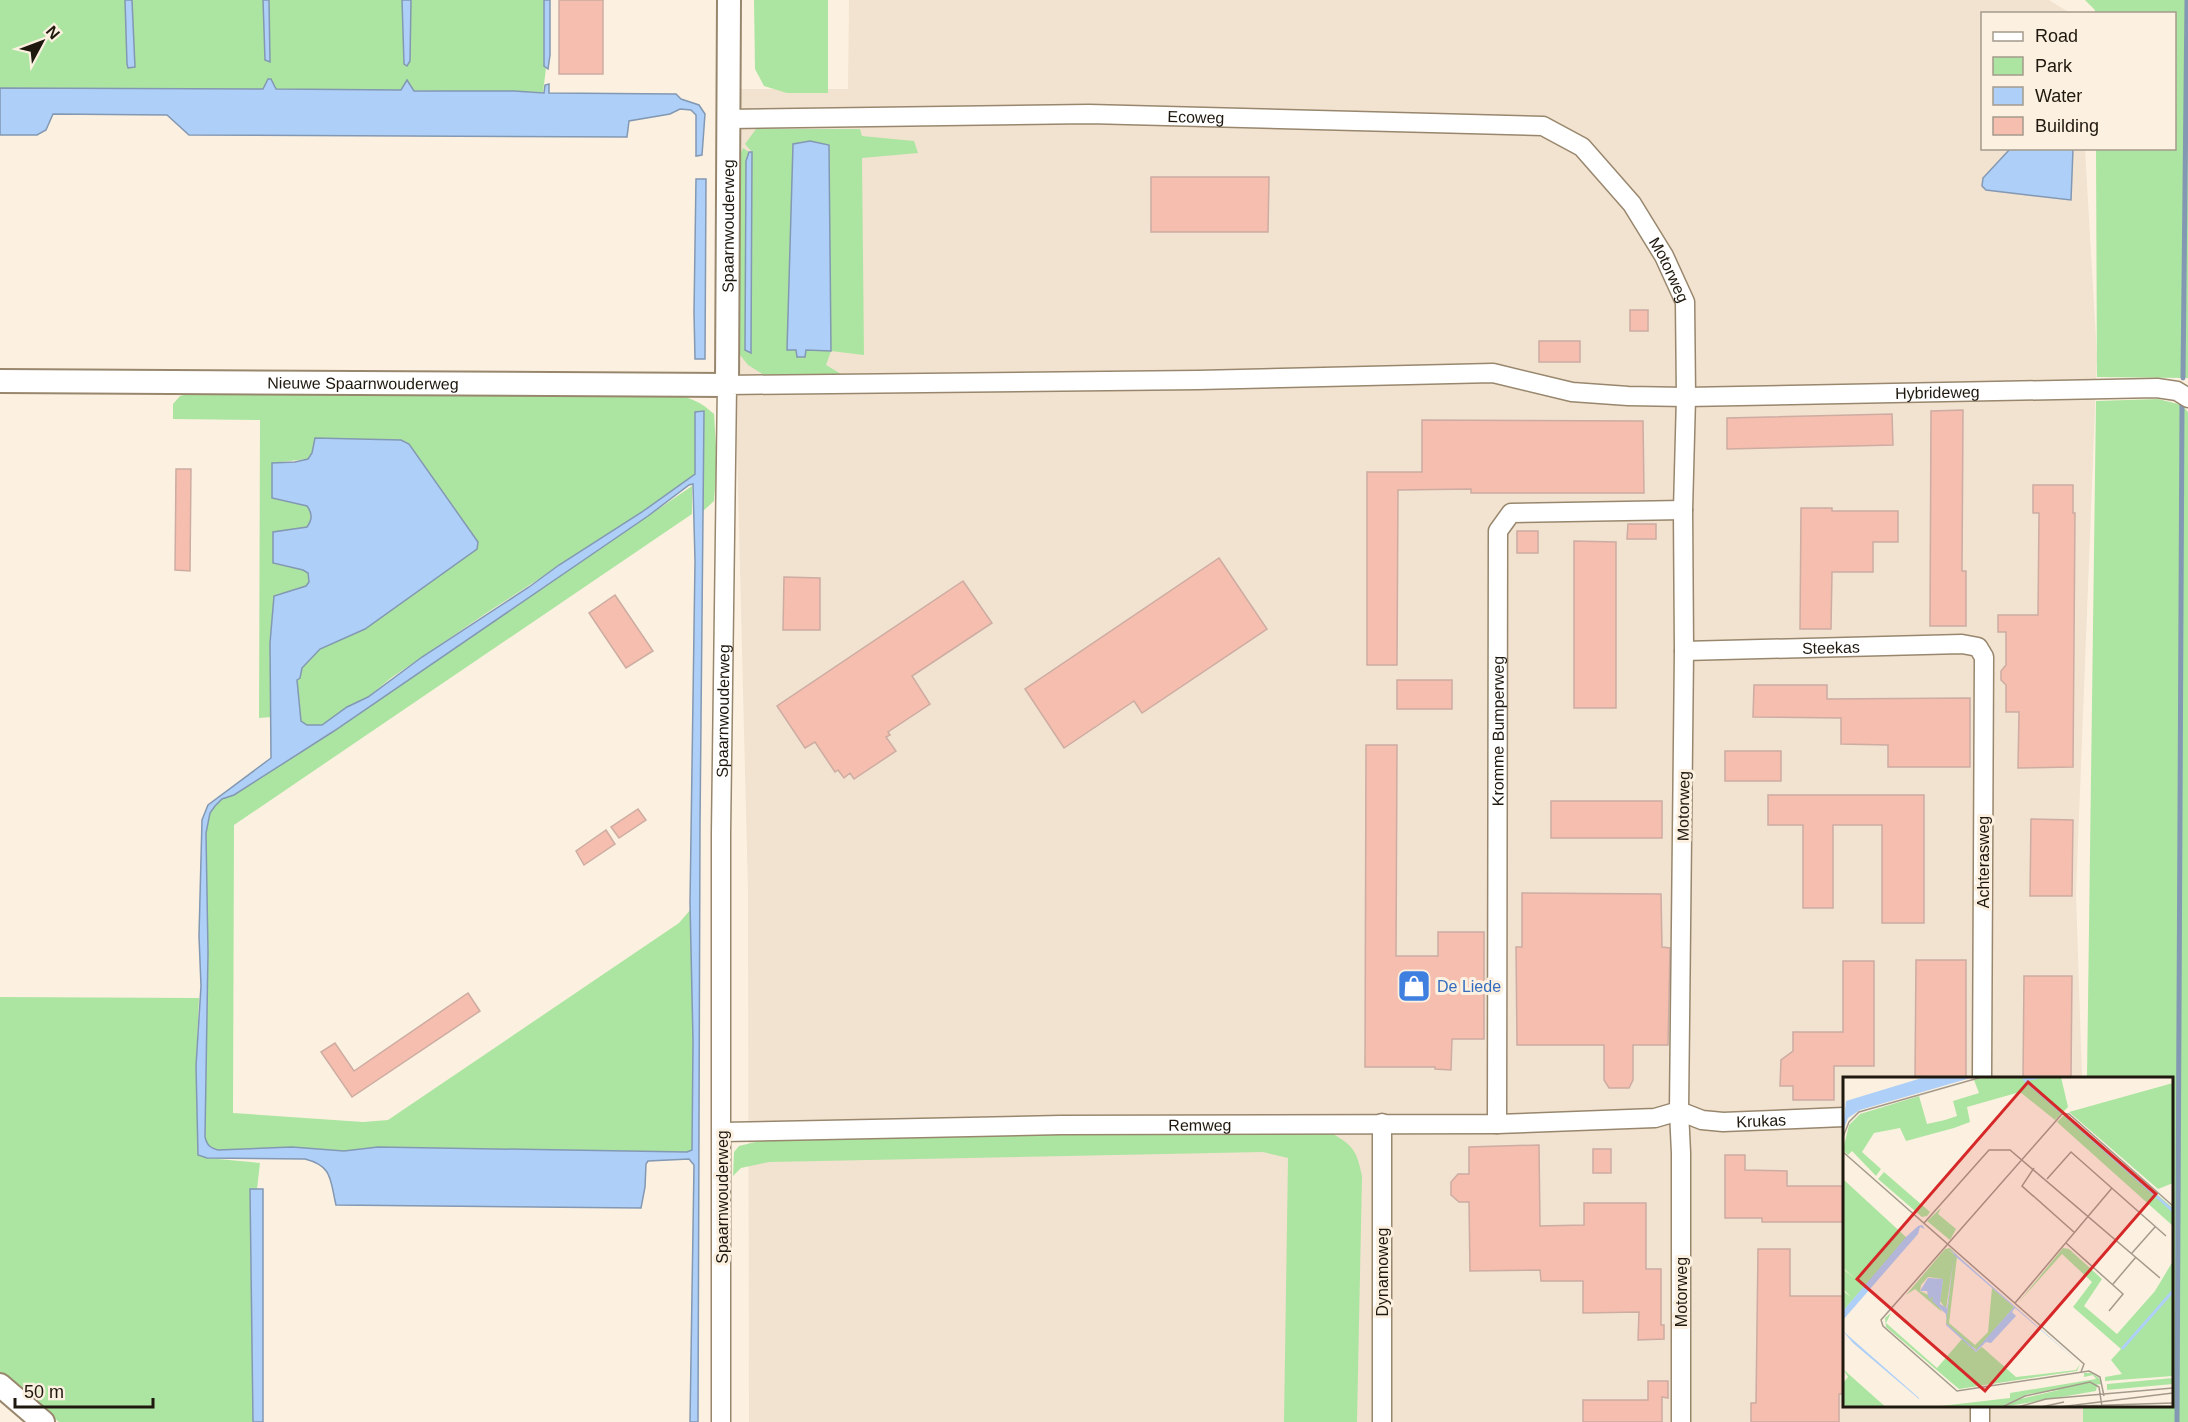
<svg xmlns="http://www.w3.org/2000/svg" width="2188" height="1422" viewBox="0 0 2188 1422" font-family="Arial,sans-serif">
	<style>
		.industrial { fill: #f2e2d0 }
		.green { fill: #ace5a1; fill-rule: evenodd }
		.water { fill: #aecff8; stroke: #8398b2; stroke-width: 1.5; fill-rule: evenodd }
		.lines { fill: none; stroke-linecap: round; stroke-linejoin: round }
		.stream { stroke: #8398b2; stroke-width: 5 }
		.building { fill: #f5beaf; stroke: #cdaca2; stroke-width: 1.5 }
		.minor-casing { stroke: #98876d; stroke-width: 21 }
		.tertiary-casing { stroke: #98876d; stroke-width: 26 }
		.minor { stroke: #fff; stroke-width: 18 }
		.tertiary { stroke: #fff; stroke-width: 22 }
		.labels { text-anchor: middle; stroke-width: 6; stroke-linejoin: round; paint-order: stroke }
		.street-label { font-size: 16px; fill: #1f180e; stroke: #fcf1e0 }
		.shop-label { font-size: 16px; fill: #366cbe; stroke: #fcf1e0; text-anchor: start }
		.inset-river { fill: none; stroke: #aecff8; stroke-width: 3 }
		.inset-road { fill: none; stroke: #a49a8c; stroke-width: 1.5 }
		.view { fill: #d62828; fill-opacity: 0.15; stroke: #d62828; stroke-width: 3 }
		.inset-edge { fill: none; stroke: #1f180e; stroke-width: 3 }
	</style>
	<rect width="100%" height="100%" fill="#fcf1e0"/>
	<!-- industrial -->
	<path class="industrial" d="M 849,0 L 2049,0 L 2070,13 L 1982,14 L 1982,148 L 2085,149 L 2097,356 L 2076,894 L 2082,1078 L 1844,1078 L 1844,1406 L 2086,1406 L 2086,1422 L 749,1422 L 748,892 L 736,406 L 741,89 L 848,89 Z"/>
	<!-- green -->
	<g class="green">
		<path d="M 0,0 L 125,0 L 127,64 L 134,67 L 131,0 L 404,0 L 409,64 L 411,0 L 544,0 L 544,66 L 546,69 L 543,92 L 275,89 L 271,79 L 268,79 L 264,89 L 0,88 Z"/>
		<path d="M 754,0 L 828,0 L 828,93 L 787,93 L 764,86 L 755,69 Z"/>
		<path d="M 2085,0 L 2188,0 L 2188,378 L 2097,377 L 2096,149 L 2174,148 L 2174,14 L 2095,13 L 2095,10 Z"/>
		<path d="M 756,129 L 860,129 L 862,136 L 914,141 L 918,153 L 862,158 L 864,355 L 831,351 L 826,365 L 841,374 L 764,375 L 748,365 L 740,355 L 738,347 L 739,157 L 743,148 L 749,152 L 746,161 L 745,349 L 751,352 L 752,152 L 745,144 ZM 810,141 L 830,351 L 806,350 L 805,357 L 797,357 L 796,350 L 787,350 L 793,144 Z"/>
		<path d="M 188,394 L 677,396 C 693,398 702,403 714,414 L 717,463 L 714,501 L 702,512 L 704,412 L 696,412 L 695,474 L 642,512 L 485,614 L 391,678 L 368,697 L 347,707 L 322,725 L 306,725 L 301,721 L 297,680 L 300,678 L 302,668 L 320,648 L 365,629 L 477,549 L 478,542 L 444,493 L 405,441 L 315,438 L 312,453 L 308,459 L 272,463 L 272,498 L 307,506 C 312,514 312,520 307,527 L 304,570 L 308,573 L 309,582 L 306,586 L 274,596 L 270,643 L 272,717 L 259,718 L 260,420 L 173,419 L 173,404 L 180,396 Z"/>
		<path d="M 2158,399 L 2182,405 L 2188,412 L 2188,1422 L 2083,1422 L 2083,1406 L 2172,1406 L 2172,1078 L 2087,1078 L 2096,401 Z"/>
		<path d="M 692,486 L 692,514 L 234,825 L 233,1113 L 363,1122 L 388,1120 L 679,923 L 691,909 L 693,1041 L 692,1150 L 687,1152 L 378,1147 L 344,1151 L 292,1147 L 218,1150 C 210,1148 207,1145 205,1137 L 208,952 L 206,833 L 210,813 L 215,806 L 222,799 L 234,795 L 334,731 Z"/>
		<path d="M 0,997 L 199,998 L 196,1066 L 198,1155 L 208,1158 L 260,1163 L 257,1189 L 250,1190 L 253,1422 L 59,1422 L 0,1372 Z"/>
		<path d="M 1333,1134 C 1354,1146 1357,1152 1362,1176 L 1357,1422 L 1284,1422 L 1288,1158 L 1263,1152 L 769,1162 L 741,1168 L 733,1176 L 734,1152 L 739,1146 L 760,1141 L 862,1135 Z"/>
	</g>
	<!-- water -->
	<g class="water">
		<path d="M 125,0 L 132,0 L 135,67 L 128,68 L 127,64 Z"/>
		<path d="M 263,0 L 269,0 L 270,62 L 265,60 Z"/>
		<path d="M 402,0 L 411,0 L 410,61 L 407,66 L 404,64 Z"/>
		<path d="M 544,0 L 550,0 L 550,55 L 548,69 L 544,66 Z"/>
		<path d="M 268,79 L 271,79 L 276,89 L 401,90 L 407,80 L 414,91 L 514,91 L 544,93 L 545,85 L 549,84 L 549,93 L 676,94 L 681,99 L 699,105 L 705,114 L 702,155 L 696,156 L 696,115 L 691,110 L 680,109 L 670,114 L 629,121 L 627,137 L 189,135 L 167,115 L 53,114 L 46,130 L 37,135 L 0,135 L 0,88 L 263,89 Z"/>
		<path d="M 810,141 L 829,145 L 831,351 L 806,350 L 805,357 L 797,357 L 796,350 L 787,350 L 793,144 Z"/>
		<path d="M 2010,149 L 2073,149 L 2071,200 L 1986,190 L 1982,186 L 1983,178 Z"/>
		<path d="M 749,152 L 752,152 L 751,353 L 745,350 L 746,161 Z"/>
		<path d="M 696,179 L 706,179 L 705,359 L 695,359 L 694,312 Z"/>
		<path d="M 704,411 L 700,825 L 698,1422 L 690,1422 L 694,1165 L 689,1159 L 648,1161 L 646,1164 L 645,1187 L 641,1208 L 336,1205 C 330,1180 333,1166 305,1159 L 207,1158 L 198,1155 L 196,1066 L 201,986 L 199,936 L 202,820 L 208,805 L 271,758 L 270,643 L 274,596 L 306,586 L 309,582 L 308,573 L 303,570 L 273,563 L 273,532 L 307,527 C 312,520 313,514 307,506 L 272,498 L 272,463 L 295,462 L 308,459 L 312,453 L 315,438 L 401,440 L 409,444 L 478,542 L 477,549 L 365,629 L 320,649 L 302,668 L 300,678 L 297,680 L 301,721 L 307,725 L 322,725 L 347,707 L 368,697 L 422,657 L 529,587 L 559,565 L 642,512 L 695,474 L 695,412 ZM 693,484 L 695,561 L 690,903 L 693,1041 L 692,1150 L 687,1152 L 378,1147 L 344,1151 L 292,1147 L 218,1150 C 210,1148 207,1145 205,1137 L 208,952 L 206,833 L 210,813 L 215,806 L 222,799 L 234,795 L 334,731 L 648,516 L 689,485 Z"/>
		<path d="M 250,1189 L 263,1189 L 263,1422 L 253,1422 Z"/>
	</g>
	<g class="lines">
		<!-- stream -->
		<g class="stream">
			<path d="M 2183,378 L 2187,0"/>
			<path d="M 2177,1422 L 2182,405"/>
		</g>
	</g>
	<!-- building -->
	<g class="building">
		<rect x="559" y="0" width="44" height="74"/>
		<path d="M 1151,177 L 1269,177 L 1268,232 L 1151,232 Z"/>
		<rect x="1630" y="310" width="18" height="21"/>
		<rect x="1539" y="341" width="41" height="21"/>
		<path d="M 1963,410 L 1962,571 L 1966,571 L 1966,626 L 1930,626 L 1931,411 Z"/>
		<path d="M 1892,414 L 1893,445 L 1727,449 L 1727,418 Z"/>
		<path d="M 1422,420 L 1643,421 L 1644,493 L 1471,493 L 1471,489 L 1398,490 L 1397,665 L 1367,665 L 1367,472 L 1422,472 Z"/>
		<path d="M 176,469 L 191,469 L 190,571 L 175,570 Z"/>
		<path d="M 2033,485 L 2073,485 L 2073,513 L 2075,513 L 2073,767 L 2018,768 L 2019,712 L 2006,712 L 2006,685 L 2001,680 L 2001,671 L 2006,665 L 2006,632 L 1998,632 L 1998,615 L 2038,615 L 2039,513 L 2033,513 Z"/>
		<path d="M 1801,508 L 1832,508 L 1832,511 L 1898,511 L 1898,542 L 1873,542 L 1873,572 L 1832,572 L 1831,629 L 1800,629 Z"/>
		<path d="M 1628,524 L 1656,524 L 1656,539 L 1627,539 Z"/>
		<rect x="1517" y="531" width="21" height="22"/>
		<path d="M 1574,541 L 1616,542 L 1616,708 L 1574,708 Z"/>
		<path d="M 1219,558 L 1267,629 L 1142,713 L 1134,701 L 1064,748 L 1025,689 Z"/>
		<path d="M 784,577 L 820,578 L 820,630 L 783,630 Z"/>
		<path d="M 963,581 L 992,623 L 912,676 L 930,704 L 888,732 L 890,735 L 886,737 L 896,751 L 854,779 L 850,773 L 844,778 L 838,770 L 835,772 L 815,742 L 805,748 L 777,706 Z"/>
		<path d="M 615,595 L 653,651 L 626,668 L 589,613 Z"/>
		<rect x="1397" y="680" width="55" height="29"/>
		<path d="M 1754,685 L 1827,685 L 1827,699 L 1970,698 L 1970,767 L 1888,767 L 1888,745 L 1841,744 L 1841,718 L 1753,717 Z"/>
		<path d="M 1366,745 L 1397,745 L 1396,956 L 1438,956 L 1438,932 L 1484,932 L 1484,1039 L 1452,1039 L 1451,1070 L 1435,1069 L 1435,1067 L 1365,1067 Z"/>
		<rect x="1725" y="751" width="56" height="30"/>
		<path d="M 1768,795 L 1924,795 L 1924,923 L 1882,923 L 1882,825 L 1833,825 L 1833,908 L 1803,908 L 1803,825 L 1768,825 Z"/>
		<rect x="1551" y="801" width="111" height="37"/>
		<path d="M 638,809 L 646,820 L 619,838 L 611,827 Z"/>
		<path d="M 2031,819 L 2073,820 L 2072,896 L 2030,896 Z"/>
		<path d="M 606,830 L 615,844 L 584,865 L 576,851 Z"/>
		<path d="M 1522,893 L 1661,894 L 1662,947 L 1670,948 L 1668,1045 L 1633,1045 L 1633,1080 L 1629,1088 L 1609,1088 L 1604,1080 L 1604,1045 L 1517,1045 L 1516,947 L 1522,947 Z"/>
		<path d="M 1916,960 L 1966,960 L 1966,1078 L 1915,1078 Z"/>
		<path d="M 1843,961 L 1874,961 L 1874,1066 L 1834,1066 L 1834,1100 L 1793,1100 L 1793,1086 L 1780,1086 L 1781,1060 L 1793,1051 L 1793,1032 L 1843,1032 Z"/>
		<path d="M 2024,976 L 2072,976 L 2071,1078 L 2023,1078 Z"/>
		<path d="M 468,993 L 480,1011 L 352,1097 L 321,1052 L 335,1043 L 354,1071 Z"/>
		<path d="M 1539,1145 L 1540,1226 L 1584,1225 L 1584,1203 L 1646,1203 L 1646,1269 L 1661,1269 L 1661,1325 L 1664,1325 L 1664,1339 L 1638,1340 L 1639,1312 L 1583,1313 L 1583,1281 L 1541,1281 L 1540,1270 L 1470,1271 L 1469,1202 L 1459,1202 L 1451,1195 L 1451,1182 L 1458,1174 L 1469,1174 L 1469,1147 Z"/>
		<rect x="1593" y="1149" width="18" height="24"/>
		<path d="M 1725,1155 L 1745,1155 L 1745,1170 L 1787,1171 L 1787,1186 L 1845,1186 L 1845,1222 L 1762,1222 L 1762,1218 L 1725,1218 Z"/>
		<path d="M 1758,1249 L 1790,1249 L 1790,1296 L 1845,1296 L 1845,1394 L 1839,1394 L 1839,1422 L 1751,1422 L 1751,1403 L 1756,1403 Z"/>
		<path d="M 1648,1381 L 1668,1381 L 1668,1398 L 1662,1397 L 1662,1422 L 1583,1422 L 1583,1400 L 1648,1400 Z"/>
	</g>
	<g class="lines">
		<defs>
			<g id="minor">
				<path id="s1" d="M 728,119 L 1089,114 L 1543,126 L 1582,147 L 1632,204 L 1664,256 L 1685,302 L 1686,397 L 1683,510 L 1684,651 L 1679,1111 L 1681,1153 L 1681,1422"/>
				<path id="s2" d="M 1684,651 L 1962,644 L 1978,647 L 1984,657 L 1982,1078"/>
				<path id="s3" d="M 1679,1111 L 1702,1120 L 1723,1122 L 1844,1117"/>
				<path d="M 1382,1123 L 1382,1422"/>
				<path id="s4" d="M 1497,1124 L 1498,531 L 1511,513 L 1683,510"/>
				<path id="s5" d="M 722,1132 L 1061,1125 L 1497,1124 L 1655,1118 L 1679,1111"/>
				<path id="s6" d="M 721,1422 L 721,833 L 727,385 L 1198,380 L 1493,373 L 1572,392 L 1628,396 L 1686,397 L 2157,388 L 2177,391 L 2188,398"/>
				<path d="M 1980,1422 L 1980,1406"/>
			</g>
			<g id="tertiary">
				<path id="s7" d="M 0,381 L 727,385 L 729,0"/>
				<path d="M 0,1385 L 43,1422"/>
			</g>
		</defs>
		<!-- minor casing -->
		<use href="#minor" class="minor-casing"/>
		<!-- tertiary casing -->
		<use href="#tertiary" class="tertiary-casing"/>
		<!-- minor -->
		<use href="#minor" class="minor"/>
		<!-- tertiary -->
		<use href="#tertiary" class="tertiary"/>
	</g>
	<!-- icons -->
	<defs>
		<symbol id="shop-square" viewBox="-11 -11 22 22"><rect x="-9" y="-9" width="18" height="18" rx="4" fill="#3f7fe0" stroke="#fcf1e0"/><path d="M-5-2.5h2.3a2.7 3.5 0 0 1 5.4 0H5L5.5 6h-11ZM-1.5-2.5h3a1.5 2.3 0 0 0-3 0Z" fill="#fff"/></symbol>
	</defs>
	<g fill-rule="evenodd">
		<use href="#shop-square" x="1395" y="967" width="38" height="38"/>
	</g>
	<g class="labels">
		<!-- street labels -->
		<g class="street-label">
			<text dy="6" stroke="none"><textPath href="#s1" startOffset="468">Ecoweg</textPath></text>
			<text dy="6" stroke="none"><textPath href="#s7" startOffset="886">Spaarnwouderweg</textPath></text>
			<text dy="6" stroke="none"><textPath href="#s1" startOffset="1011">Motorweg</textPath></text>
			<text dy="6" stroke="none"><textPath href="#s7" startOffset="363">Nieuwe Spaarnwouderweg</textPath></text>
			<text dy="6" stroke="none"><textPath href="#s6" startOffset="2250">Hybrideweg</textPath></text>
			<text dy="6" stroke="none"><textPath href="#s2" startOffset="147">Steekas</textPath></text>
			<text dy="6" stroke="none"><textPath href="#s6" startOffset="711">Spaarnwouderweg</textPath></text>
			<text dy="6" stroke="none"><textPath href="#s4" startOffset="393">Kromme Bumperweg</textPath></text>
			<text transform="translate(1683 806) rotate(-89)" y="6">Motorweg</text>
			<text transform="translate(1983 862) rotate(-90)" y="6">Achterasweg</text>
			<text dy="6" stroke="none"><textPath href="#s3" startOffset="84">Krukas</textPath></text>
			<text dy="6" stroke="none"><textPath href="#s5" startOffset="478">Remweg</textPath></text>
			<text transform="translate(722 1197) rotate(-90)" y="6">Spaarnwouderweg</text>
			<text transform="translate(1382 1272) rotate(-90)" y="6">Dynamoweg</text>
			<text transform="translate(1681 1292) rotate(-90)" y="6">Motorweg</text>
		</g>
		<!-- shop labels -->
		<g class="shop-label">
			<text x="1437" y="992">De Liede</text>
		</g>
	</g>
	<!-- overview -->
	<g transform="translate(1843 1077)">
		<rect width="330" height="330" fill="#fcf1e0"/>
		<path d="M 142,0 L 218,0 L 225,30 L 212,43 L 177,15 L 124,30 L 127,45 L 111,51 L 63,64 L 57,51 L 31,56 L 19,75 L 38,92 L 33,99 L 9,74 L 5,78 L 0,73 L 6,48 L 17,37 L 76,19 L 84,47 L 102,43 L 114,39 L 110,24 L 136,16 L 131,3 ZM 330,6 L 330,106 L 315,112 L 226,35 ZM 221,38 L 330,131 L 330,149 L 214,45 ZM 41,95 L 87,135 L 84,139 L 79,140 L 35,102 ZM 0,102 L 64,161 L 0,234 L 0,214 L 8,220 L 0,212 L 0,192 L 14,203 L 0,191 ZM 98,131 L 95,137 L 113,152 L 107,163 L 84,144 ZM 107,171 L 115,179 L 105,172 L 114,180 L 106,246 L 132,268 L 145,255 L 149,211 L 171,230 L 134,273 L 123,265 L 125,268 L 133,275 L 139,270 L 173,300 L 233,293 L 237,287 L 234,294 L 116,312 L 43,250 L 42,241 L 48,236 L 43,246 L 94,291 L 119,262 L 103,246 L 110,186 L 103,232 L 97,224 L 100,202 L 85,200 L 78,208 L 77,214 L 90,220 L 99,235 L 72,212 L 63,218 L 102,172 ZM 220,171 L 226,172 L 259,202 L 241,229 L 274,257 L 312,214 L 330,184 L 330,299 L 262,304 L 262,300 L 279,297 L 268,283 L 278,272 L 230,230 L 249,205 L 219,177 L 175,226 ZM 0,292 L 37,325 L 43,330 L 4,330 L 0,326 L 0,306 L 5,300 ZM 241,296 L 248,296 L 256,301 L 259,307 L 185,317 L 157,330 L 89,330 L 167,321 L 167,316 L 253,302 L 250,298 L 241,300 ZM 330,301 L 330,307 L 264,313 L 264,307 ZM 246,306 L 254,309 L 253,314 L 160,330 L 173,323 Z" fill="#ace5a1"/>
		<path d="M 82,0 L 131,0 L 17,33 L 5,41 L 0,54 L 3,24 ZM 79,148 L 82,152 L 77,150 L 75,157 L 0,243 L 0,234 L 64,159 L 75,149 ZM 106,171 L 143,204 L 236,286 L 172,231 L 169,235 L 173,239 L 148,266 L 143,265 L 133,275 L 125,268 L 103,248 L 103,237 L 89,224 L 90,220 L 86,222 L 84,214 L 77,214 L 85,201 L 100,202 L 97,227 L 104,231 L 111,177 ZM 111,178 L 171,230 L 133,273 L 103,246 ZM 0,254 L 76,321 L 76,322 L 10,266 Z" fill="#aecff8" fill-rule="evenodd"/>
		<path class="inset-river" d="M 196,0 L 182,3 L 218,35M 223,39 L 330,134M 279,272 L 330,214"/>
		<path class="inset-road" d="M 0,60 L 6,45 L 16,35 L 139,0M 0,75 L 241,287 L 238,295M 191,91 L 179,109 L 232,156M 204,102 L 228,75 L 323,159M 81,146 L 146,73 L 167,73 L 317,201M 223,166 L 280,217 L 266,234M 289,176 L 312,150M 270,207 L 293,180M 172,226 L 269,111M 261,319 L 257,300 L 246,294 L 114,314 L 40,249 L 38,243 L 219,37 L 226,37 L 330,129M 234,329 L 330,326M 159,330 L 182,319 L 247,305 L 256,310 L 259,330M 175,330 L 203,322 L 330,311M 198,330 L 221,325M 216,330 L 330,316"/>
		<path class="view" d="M 185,5 L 313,117 L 142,314 L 14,202 Z"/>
		<rect width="330" height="330" class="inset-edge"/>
	</g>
	<!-- legend -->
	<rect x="1981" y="12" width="195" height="138" fill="#fcf1e0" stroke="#a49a8c" stroke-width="1.5"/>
	<rect x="1993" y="32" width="30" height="9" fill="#ffffff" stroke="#a49a8c" stroke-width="1.5"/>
	<text x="2035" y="42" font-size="18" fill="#1f180e">Road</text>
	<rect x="1993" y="57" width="30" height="18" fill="#ace5a1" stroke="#a49a8c" stroke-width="1.5"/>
	<text x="2035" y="72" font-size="18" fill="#1f180e">Park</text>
	<rect x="1993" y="87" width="30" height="18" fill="#aecff8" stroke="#a49a8c" stroke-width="1.5"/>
	<text x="2035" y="102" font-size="18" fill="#1f180e">Water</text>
	<rect x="1993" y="117" width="30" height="18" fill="#f5beaf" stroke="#a49a8c" stroke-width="1.5"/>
	<text x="2035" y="132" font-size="18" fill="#1f180e">Building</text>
	<!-- north arrow -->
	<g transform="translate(42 42) rotate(49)" stroke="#fcf1e0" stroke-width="4.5" paint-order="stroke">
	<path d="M0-4.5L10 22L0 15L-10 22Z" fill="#1f180e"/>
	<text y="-9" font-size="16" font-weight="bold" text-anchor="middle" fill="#1f180e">N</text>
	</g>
	<!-- scale -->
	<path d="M15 1398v9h138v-9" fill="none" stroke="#1f180e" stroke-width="3"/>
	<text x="24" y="1398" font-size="18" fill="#1f180e" stroke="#fcf1e0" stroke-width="4.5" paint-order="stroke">50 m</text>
</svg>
